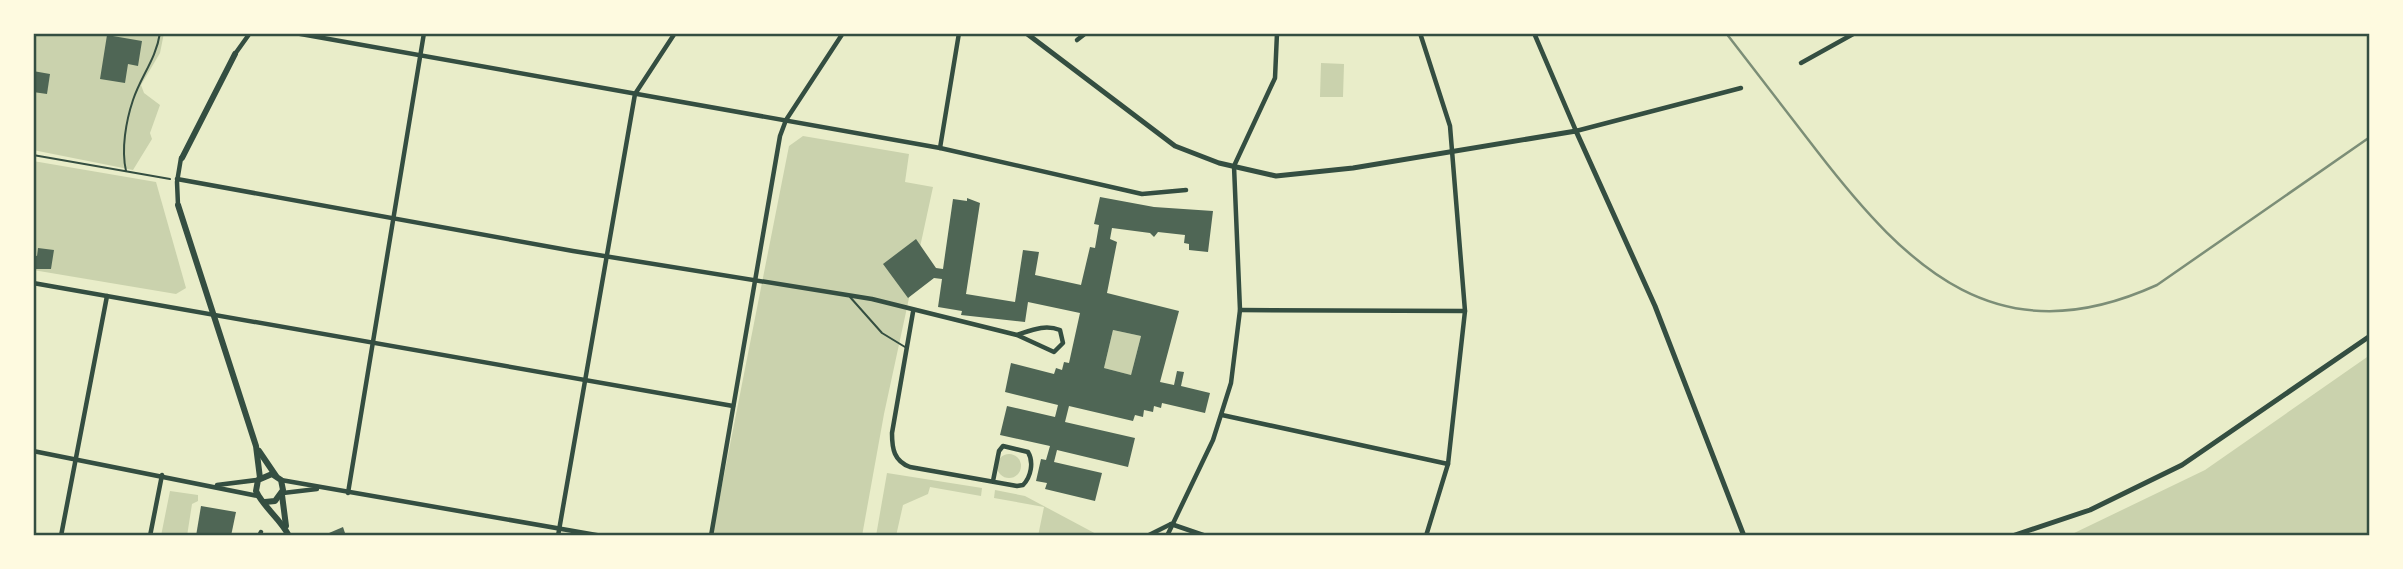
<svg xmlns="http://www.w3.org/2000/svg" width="2403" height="569" viewBox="0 0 2403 569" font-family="'Golos Text',sans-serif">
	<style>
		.green { fill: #cad2ad }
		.building { fill: #4f6655; fill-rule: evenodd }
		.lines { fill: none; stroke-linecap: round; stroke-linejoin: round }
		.path { stroke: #344e41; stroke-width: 2 }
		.service { stroke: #344e41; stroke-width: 2 }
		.minor { stroke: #344e41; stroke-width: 4.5 }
		.tertiary { stroke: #344e41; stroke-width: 5 }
		.secondary { stroke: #344e41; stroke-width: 6 }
		.rail { stroke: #7c8e77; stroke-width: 2.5 }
		.neatline { fill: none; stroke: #344e41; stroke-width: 2.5 }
	</style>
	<rect width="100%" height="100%" fill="#e9edc9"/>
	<!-- green -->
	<g class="green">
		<path d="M 33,33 L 164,33 L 160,53 L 141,85 L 144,93 L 160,105 L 150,133 L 152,139 L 133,170 L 33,150 Z"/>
		<path d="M 1321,63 L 1344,64 L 1343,97 L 1320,97 Z"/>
		<path d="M 803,136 L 909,154 L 905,182 L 933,187 L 884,414 L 862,536 L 712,536 L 789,146 Z"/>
		<path d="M 33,161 L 156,182 L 186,288 L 176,294 L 33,270 Z"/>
		<path d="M 1113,330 L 1141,336 L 1131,375 L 1104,368 Z"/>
		<path d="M 2370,355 L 2370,536 L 2068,536 L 2205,470 Z"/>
		<circle cx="1009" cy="466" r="12"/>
		<path d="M 887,473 L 982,488 L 981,496 L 930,487 L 928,494 L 903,505 L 896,536 L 876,536 Z"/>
		<path d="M 995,490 L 1025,496 L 1100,536 L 1038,536 L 1044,507 L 994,498 Z"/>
		<path d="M 170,491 L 198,495 L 198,501 L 192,504 L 187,536 L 161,536 Z"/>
	</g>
	<!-- building -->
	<g class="building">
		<path d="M 107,35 L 142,41 L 138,66 L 128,64 L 125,83 L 100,79 Z"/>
		<path d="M 33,71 L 50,74 L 47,94 L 33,92 Z"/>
		<path d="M 1100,197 L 1154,207 L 1213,211 L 1208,252 L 1189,250 L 1189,244 L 1184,243 L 1185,235 L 1158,232 L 1154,237 L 1150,233 L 1112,228 L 1110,239 L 1117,242 L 1107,293 L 1179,311 L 1160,382 L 1174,385 L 1177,371 L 1184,372 L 1181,386 L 1210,393 L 1205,413 L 1162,403 L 1161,408 L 1154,406 L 1153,412 L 1144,410 L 1143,417 L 1135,415 L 1133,421 L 1069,406 L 1065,422 L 1135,438 L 1128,467 L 1057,450 L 1054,462 L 1102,473 L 1095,501 L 1045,489 L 1047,483 L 1036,481 L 1041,459 L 1046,460 L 1050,446 L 1000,435 L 1007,406 L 1055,417 L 1058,405 L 1005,392 L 1011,363 L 1054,374 L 1056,368 L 1062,370 L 1064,362 L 1069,363 L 1080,313 L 1028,302 L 1025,322 L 961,315 L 962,311 L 938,307 L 942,279 L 934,278 L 908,298 L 883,264 L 916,239 L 936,268 L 943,269 L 953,199 L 967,201 L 967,198 L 980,203 L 966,294 L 1015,302 L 1023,250 L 1039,252 L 1035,275 L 1081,285 L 1090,247 L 1095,248 L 1099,225 L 1094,224 ZM 1113,330 L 1141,336 L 1131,375 L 1104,368 Z"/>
		<path d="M 38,248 L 54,250 L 51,269 L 33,269 L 33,255 L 37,256 Z"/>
		<path d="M 201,506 L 236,512 L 231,536 L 196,536 Z"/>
		<path d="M 343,527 L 346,536 L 322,536 Z"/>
	</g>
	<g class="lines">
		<!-- path -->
		<g class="path">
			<path d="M 33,155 L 170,179"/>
			<path d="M 126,171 C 121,149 126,121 133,100 C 141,76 156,59 160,33"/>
		</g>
		<!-- service -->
		<path class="service" d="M 850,297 L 882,333 L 905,347"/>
		<!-- minor -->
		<g class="minor">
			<path d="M 295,33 L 940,148 L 1142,194 L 1186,190"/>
			<path d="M 1420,33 L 1450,126 L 1465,311 L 1448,464 L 1426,536"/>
			<path d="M 1534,33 L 1576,131 L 1741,88"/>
			<path d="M 1077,40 L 1086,33"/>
			<path d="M 235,54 L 250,33"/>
			<path d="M 1801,63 L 1855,33"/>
			<path d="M 940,148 L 959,33"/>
			<path d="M 177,179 L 573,251 L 872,299 L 1017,335 C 1032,330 1045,324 1060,330 L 1063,343 L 1054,352 L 1017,335"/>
			<path d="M 178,205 L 177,182 L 181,158"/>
			<path d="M 33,283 L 733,406"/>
			<path d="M 1240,310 L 1465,311"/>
			<path d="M 913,312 L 892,433 C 892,449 894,461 910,467 L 1017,486 L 1023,485 C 1031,477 1034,462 1028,452 L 1003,446 L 999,451 L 993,481"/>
			<path d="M 1222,415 L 1448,464"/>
			<path d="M 33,451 L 258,496"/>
			<path d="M 281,480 L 602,536"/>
			<path d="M 217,485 L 257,480"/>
			<path d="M 283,493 L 317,489"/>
			<path d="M 348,493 L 424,33"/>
			<path d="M 1171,524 L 1206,536"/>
			<path d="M 61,536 L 107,296"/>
			<path d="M 150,536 L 162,475"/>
			<path d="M 259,536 L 261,532"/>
			<path d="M 558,536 L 635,94 L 675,33"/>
			<path d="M 711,536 L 780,136 L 786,120 L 843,33"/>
			<path d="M 1147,536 L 1171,524"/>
			<path d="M 1167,536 L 1213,440 L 1231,383 L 1240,310 L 1234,166 L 1275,78 L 1277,33"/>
		</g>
		<!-- tertiary -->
		<g class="tertiary">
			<path d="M 1026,33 L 1175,146 L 1219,163 L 1276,176 L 1353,168 L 1576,131 L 1655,306 L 1744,536"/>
			<path d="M 1143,536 L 1147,536"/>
			<path d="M 2012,536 L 2090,510 L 2182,465 L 2370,336"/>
		</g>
		<!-- secondary -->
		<g class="secondary">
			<path d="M 182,158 L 235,54"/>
			<path d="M 178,205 L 256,446 L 260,478"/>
			<path d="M 259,451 L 276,476"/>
			<path d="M 282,495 L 286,526"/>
			<path d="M 265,502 L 275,501 L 283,490 L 281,480 L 272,474 L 258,480 L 256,491 C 263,507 280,518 289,536"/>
		</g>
		<!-- rail -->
		<path class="rail" d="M 1726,33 C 1757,73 1787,112 1817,151 C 1909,270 1998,357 2157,285 L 2370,137"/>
	</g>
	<!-- border -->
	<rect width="2403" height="569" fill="none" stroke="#fefae0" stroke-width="70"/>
	<rect x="35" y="35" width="2333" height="499" class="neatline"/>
</svg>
